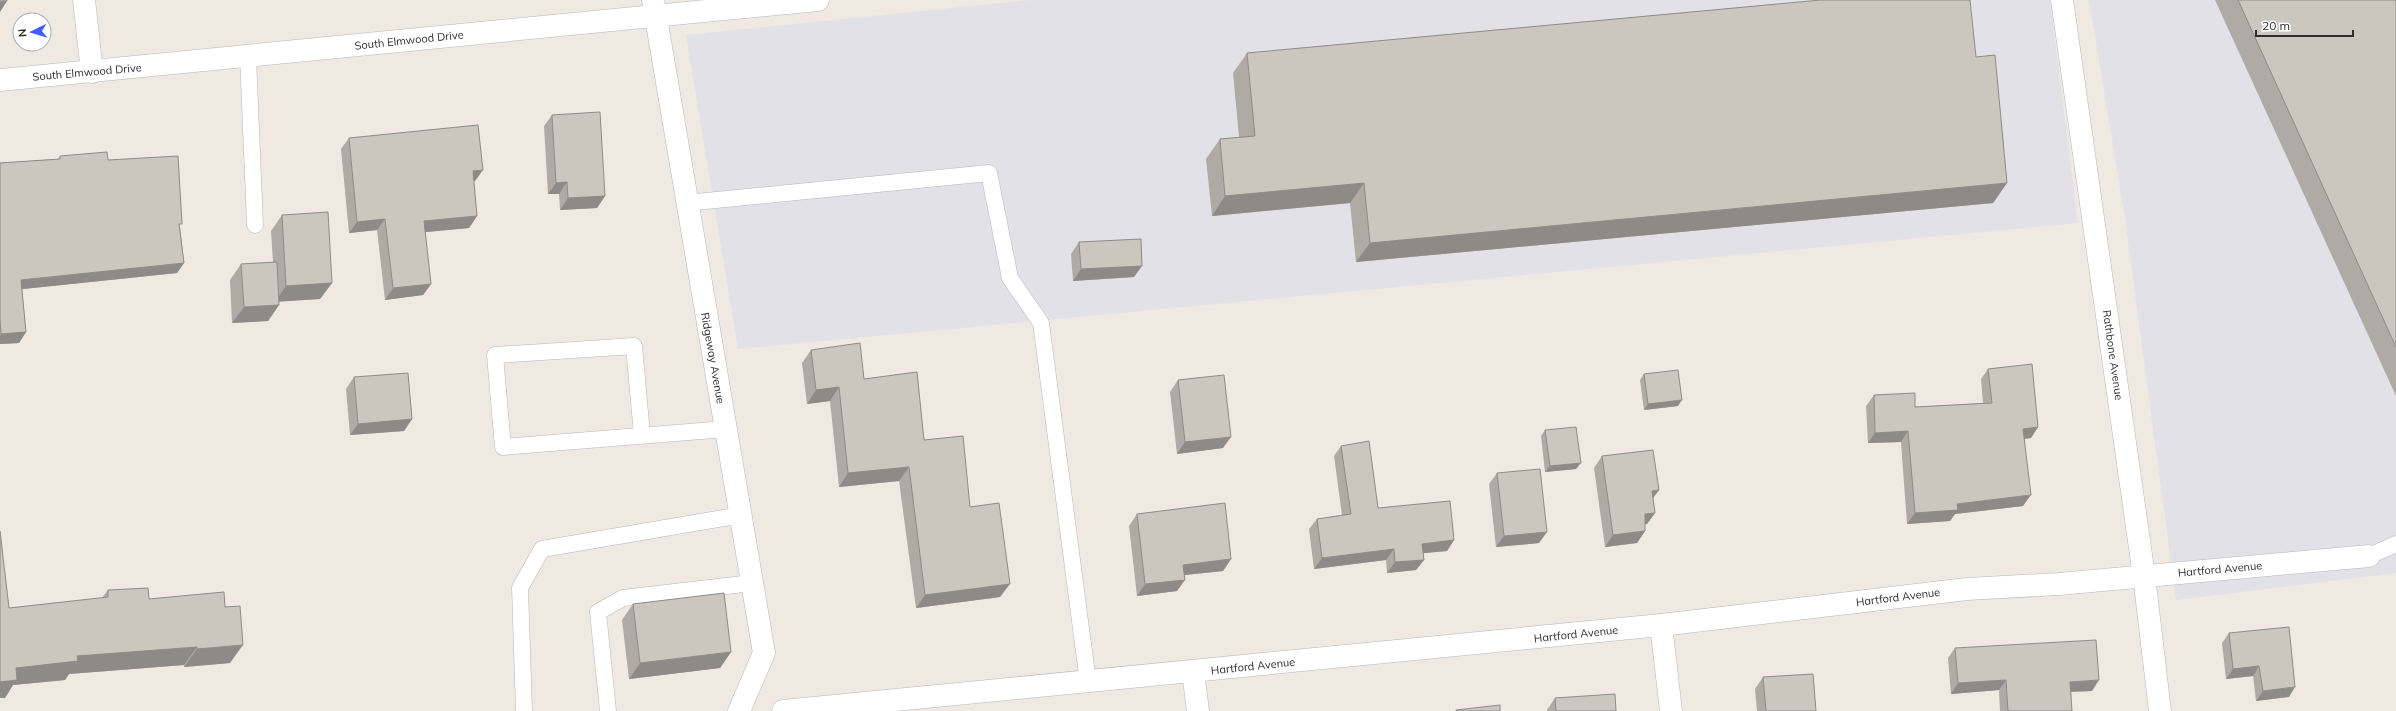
<svg xmlns="http://www.w3.org/2000/svg" width="2396" height="711" viewBox="0 0 2396 711" font-family="Mulish,sans-serif">
	<style>
		.industrial { fill: #e3e1e8 }
		.lines { fill: none; stroke-linecap: round; stroke-linejoin: round }
		.service-casing { stroke: #b4b6c1; stroke-width: 17 }
		.minor-casing { stroke: #b4b6c1; stroke-width: 23 }
		.service { stroke: #fff; stroke-width: 16 }
		.minor { stroke: #fff; stroke-width: 22 }
		.wall { fill: #afaba4 }
		.shaded-wall { fill: #8e8b86 }
		.building { fill: #cbc7bf; stroke: #8e8b86 }
		.labels { text-anchor: middle; stroke-width: 3; stroke-linejoin: round; paint-order: stroke }
		.street-label { font-size: 11px; fill: #2e2e2e; stroke: #fff }
	</style>
	<rect width="100%" height="100%" fill="#efe9e1"/>
	<!-- industrial -->
	<g class="industrial">
		<path d="M 1030,0 L 2050,0 L 2078,223 L 738,349 L 686,35 Z"/>
		<path d="M 2089,0 L 2396,0 L 2396,573 L 2176,600 L 2125,219 Z"/>
	</g>
	<g class="lines">
		<defs>
			<g id="service">
				<path d="M 248,56 L 255,225"/>
				<path d="M 686,203 L 989,173 L 1010,278 L 1041,323 L 1088,682"/>
				<path d="M 642,435 L 634,346 L 495,355 L 503,447 L 726,429"/>
				<path d="M 2369,556 L 2396,544"/>
				<path d="M 524,711 L 520,588 L 542,549 L 741,515"/>
				<path d="M 608,711 L 598,612 L 623,598 L 752,583"/>
			</g>
			<g id="minor">
				<path d="M 84,0 L 92,72"/>
				<path d="M 653,0 L 764,653 L 739,711"/>
				<path d="M 2062,0 L 2144,576 L 2160,711"/>
				<path d="M 0,80 L 818,0"/>
				<path d="M 1661,625 L 1671,711"/>
				<path d="M 1193,672 L 1198,711"/>
				<path d="M 783,711 L 1661,625 L 1967,589 L 2059,584 L 2369,556"/>
			</g>
		</defs>
		<!-- service casing -->
		<use href="#service" class="service-casing"/>
		<!-- minor casing -->
		<use href="#minor" class="minor-casing"/>
		<!-- service -->
		<use href="#service" class="service"/>
		<!-- minor -->
		<use href="#minor" class="minor"/>
	</g>
	<!-- wall -->
	<g class="wall">
		<path d="M 2215,0 L 2396,0 L 2396,396 Z"/>
		<path d="M 1247,53 L 1976,57 L 2007,183 L 1993,203 L 1356,262 L 1350,203 L 1212,216 L 1206,159 L 1220,139 L 1239,137 L 1233,73 Z"/>
		<path d="M 552,115 L 605,196 L 597,208 L 560,210 L 559,194 L 548,194 L 544,126 Z"/>
		<path d="M 349,138 L 475,181 L 474,181 L 477,216 L 469,228 L 425,232 L 431,284 L 423,295 L 385,300 L 377,230 L 349,233 L 341,149 Z"/>
		<path d="M 60,156 L 108,160 L 180,227 L 184,263 L 177,273 L 22,289 L 26,332 L 19,343 L 0,344 L 0,163 L 58,159 Z"/>
		<path d="M 282,215 L 332,283 L 320,299 L 279,301 L 279,305 L 268,321 L 232,323 L 230,280 L 241,264 L 273,262 L 271,231 Z"/>
		<path d="M 1079,242 L 1134,277 L 1073,281 L 1071,254 Z"/>
		<path d="M 811,350 L 864,379 L 924,440 L 970,507 L 1000,597 L 916,608 L 899,481 L 839,487 L 830,401 L 807,404 L 802,363 Z"/>
		<path d="M 1988,369 L 2038,427 L 2031,438 L 2024,439 L 2023,506 L 1955,514 L 1950,521 L 1907,524 L 1901,442 L 1868,443 L 1866,406 L 1874,395 L 1915,407 L 1983,403 L 1981,379 Z"/>
		<path d="M 1644,374 L 1678,406 L 1644,410 L 1640,380 Z"/>
		<path d="M 354,377 L 412,419 L 404,431 L 350,435 L 346,389 Z"/>
		<path d="M 1178,380 L 1223,448 L 1177,454 L 1170,392 Z"/>
		<path d="M 1545,430 L 1576,469 L 1545,472 L 1541,436 Z"/>
		<path d="M 1341,446 L 1378,508 L 1454,540 L 1447,551 L 1423,553 L 1424,560 L 1416,570 L 1387,573 L 1386,560 L 1314,569 L 1309,529 L 1317,519 L 1342,515 L 1334,456 Z"/>
		<path d="M 1602,456 L 1659,490 L 1653,498 L 1655,513 L 1647,524 L 1645,524 L 1645,531 L 1637,543 L 1605,547 L 1594,468 Z"/>
		<path d="M 1497,473 L 1539,543 L 1496,547 L 1489,484 Z"/>
		<path d="M 1137,514 L 1231,559 L 1223,571 L 1184,575 L 1177,591 L 1137,596 L 1129,526 Z"/>
		<path d="M 0,531 L 9,608 L 102,598 L 108,590 L 149,599 L 230,663 L 184,667 L 184,665 L 69,674 L 65,680 L 13,685 L 5,698 L 0,698 Z"/>
		<path d="M 633,604 L 731,652 L 720,668 L 629,679 L 622,620 Z"/>
		<path d="M 2229,633 L 2289,697 L 2256,701 L 2253,676 L 2226,679 L 2222,643 Z"/>
		<path d="M 1955,648 L 2092,691 L 2071,692 L 2072,711 L 2000,711 L 1999,690 L 1951,694 L 1948,658 Z"/>
		<path d="M 1763,677 L 1816,711 L 1757,711 L 1755,689 Z"/>
		<path d="M 1555,698 L 1616,711 L 1547,711 L 1547,710 Z"/>
	</g>
	<!-- shaded-wall -->
	<g class="shaded-wall">
		<path d="M 7,1 L 0,12 L 0,2 Z"/>
		<path d="M 483,170 L 475,181 L 465,182 L 473,171 Z"/>
		<path d="M 567,182 L 559,194 L 548,194 L 556,183 Z"/>
		<path d="M 1364,183 L 1350,203 L 1212,216 L 1225,196 Z"/>
		<path d="M 2007,183 L 1993,203 L 1356,262 L 1370,243 Z"/>
		<path d="M 605,196 L 597,208 L 560,210 L 568,198 Z"/>
		<path d="M 477,216 L 469,228 L 416,233 L 424,221 Z"/>
		<path d="M 385,219 L 377,230 L 349,233 L 357,222 Z"/>
		<path d="M 184,263 L 177,273 L 14,290 L 21,280 Z"/>
		<path d="M 1142,266 L 1134,277 L 1073,281 L 1081,269 Z"/>
		<path d="M 332,283 L 320,299 L 275,302 L 286,286 Z"/>
		<path d="M 431,284 L 423,295 L 385,300 L 393,288 Z"/>
		<path d="M 279,305 L 268,321 L 232,323 L 244,307 Z"/>
		<path d="M 26,332 L 19,343 L 0,344 L 0,336 L 1,334 Z"/>
		<path d="M 839,387 L 830,401 L 807,404 L 816,390 Z"/>
		<path d="M 1682,400 L 1678,406 L 1644,410 L 1648,404 Z"/>
		<path d="M 412,419 L 404,431 L 350,435 L 358,424 Z"/>
		<path d="M 2038,427 L 2031,438 L 2015,440 L 2023,429 Z"/>
		<path d="M 1908,431 L 1901,442 L 1868,443 L 1875,433 Z"/>
		<path d="M 1231,437 L 1223,448 L 1177,454 L 1185,442 Z"/>
		<path d="M 1581,463 L 1576,469 L 1545,472 L 1550,466 Z"/>
		<path d="M 909,467 L 899,481 L 839,487 L 848,473 Z"/>
		<path d="M 1659,490 L 1650,502 L 1652,491 Z"/>
		<path d="M 2031,495 L 2023,506 L 1955,514 L 1950,521 L 1907,524 L 1915,513 L 1957,504 Z"/>
		<path d="M 1655,513 L 1647,524 L 1637,525 L 1645,514 Z"/>
		<path d="M 1645,531 L 1637,543 L 1605,547 L 1613,535 Z"/>
		<path d="M 1547,532 L 1539,543 L 1496,547 L 1504,536 Z"/>
		<path d="M 1454,540 L 1447,551 L 1415,554 L 1422,544 Z"/>
		<path d="M 1394,549 L 1386,560 L 1314,569 L 1322,558 Z"/>
		<path d="M 1231,559 L 1223,571 L 1175,576 L 1183,565 Z"/>
		<path d="M 1424,560 L 1416,570 L 1387,573 L 1395,562 Z"/>
		<path d="M 1185,580 L 1177,591 L 1137,596 L 1145,584 Z"/>
		<path d="M 1010,584 L 1000,597 L 916,608 L 925,595 Z"/>
		<path d="M 243,645 L 230,663 L 184,667 L 197,649 Z"/>
		<path d="M 197,647 L 184,665 L 69,674 L 65,680 L 13,685 L 5,698 L 0,698 L 0,682 L 16,668 L 77,656 Z"/>
		<path d="M 731,652 L 720,668 L 629,679 L 640,663 Z"/>
		<path d="M 2259,666 L 2253,676 L 2226,679 L 2233,669 Z"/>
		<path d="M 2006,680 L 1999,690 L 1951,694 L 1958,683 Z"/>
		<path d="M 2099,680 L 2092,691 L 2063,692 L 2070,682 Z"/>
		<path d="M 2295,687 L 2289,697 L 2256,701 L 2263,691 Z"/>
	</g>
	<!-- building -->
	<g class="building">
		<path d="M 0,0 L 7,0 L 7,1 L 0,2 Z"/>
		<path d="M 1821,0 L 1970,0 L 1976,57 L 1995,55 L 2007,183 L 1370,243 L 1364,183 L 1225,196 L 1220,139 L 1255,136 L 1247,53 Z"/>
		<path d="M 2238,0 L 2396,0 L 2396,347 Z"/>
		<path d="M 600,112 L 605,196 L 568,198 L 567,182 L 556,183 L 552,115 Z"/>
		<path d="M 478,125 L 483,170 L 473,171 L 477,216 L 424,221 L 431,284 L 393,288 L 385,219 L 357,222 L 349,138 Z"/>
		<path d="M 107,152 L 108,160 L 178,156 L 182,224 L 179,224 L 184,263 L 21,280 L 26,332 L 1,334 L 0,319 L 0,163 L 60,159 L 60,156 Z"/>
		<path d="M 328,212 L 332,283 L 286,286 L 282,215 Z"/>
		<path d="M 1141,239 L 1142,266 L 1081,269 L 1079,242 Z"/>
		<path d="M 277,262 L 279,305 L 244,307 L 241,264 Z"/>
		<path d="M 860,343 L 864,379 L 917,372 L 924,440 L 963,436 L 970,507 L 999,503 L 1010,584 L 925,595 L 909,467 L 848,473 L 839,387 L 816,390 L 811,350 Z"/>
		<path d="M 2032,364 L 2038,427 L 2023,429 L 2031,495 L 1957,504 L 1958,510 L 1915,513 L 1908,431 L 1875,433 L 1874,395 L 1915,393 L 1915,407 L 1992,403 L 1988,369 Z"/>
		<path d="M 1678,370 L 1682,400 L 1648,404 L 1644,374 Z"/>
		<path d="M 408,373 L 412,419 L 358,424 L 354,377 Z"/>
		<path d="M 1224,375 L 1231,437 L 1185,442 L 1178,380 Z"/>
		<path d="M 1576,427 L 1581,463 L 1550,466 L 1545,430 Z"/>
		<path d="M 1369,441 L 1378,508 L 1450,501 L 1454,540 L 1422,544 L 1424,560 L 1395,562 L 1394,549 L 1322,558 L 1317,519 L 1351,514 L 1341,446 Z"/>
		<path d="M 1653,450 L 1659,490 L 1652,491 L 1655,513 L 1645,514 L 1645,531 L 1613,535 L 1602,456 Z"/>
		<path d="M 1540,469 L 1547,532 L 1504,536 L 1497,473 Z"/>
		<path d="M 1225,503 L 1231,559 L 1183,565 L 1185,580 L 1145,584 L 1137,514 Z"/>
		<path d="M 0,531 L 9,608 L 108,597 L 108,590 L 148,588 L 149,599 L 224,592 L 225,607 L 240,606 L 243,645 L 197,649 L 197,647 L 77,656 L 78,661 L 16,668 L 17,680 L 0,682 Z"/>
		<path d="M 724,593 L 731,652 L 640,663 L 633,604 Z"/>
		<path d="M 2289,627 L 2295,687 L 2263,691 L 2259,666 L 2233,669 L 2229,633 Z"/>
		<path d="M 2096,640 L 2099,680 L 2070,682 L 2072,711 L 2008,711 L 2006,680 L 1958,683 L 1955,648 Z"/>
		<path d="M 1813,674 L 1816,711 L 1766,711 L 1763,677 Z"/>
		<path d="M 1615,694 L 1616,711 L 1556,711 L 1555,698 Z"/>
		<path d="M 1500,705 L 1500,711 L 1456,711 L 1456,710 Z"/>
	</g>
	<g class="labels">
		<!-- street labels -->
		<g class="street-label">
			<text transform="translate(409 40) rotate(-6)" y="4">South Elmwood Drive</text>
			<text transform="translate(87 72) rotate(-5)" y="4">South Elmwood Drive</text>
			<text transform="translate(2113 355) rotate(82)" y="4">Rathbone Avenue</text>
			<text transform="translate(713 358) rotate(80)" y="4">Ridgeway Avenue</text>
			<text transform="translate(2220 569) rotate(-5)" y="4">Hartford Avenue</text>
			<text transform="translate(1898 597) rotate(-7)" y="4">Hartford Avenue</text>
			<text transform="translate(1576 634) rotate(-6)" y="4">Hartford Avenue</text>
			<text transform="translate(1253 666) rotate(-6)" y="4">Hartford Avenue</text>
		</g>
	</g>
	<!-- north arrow -->
	<g transform="translate(32 32) rotate(265)"><circle r="19" fill="#ffffff" stroke="#ababab"/>
	<path d="M0-3L7 15L0 10L-7 15Z" fill="#425dfa"/>
	<text y="-6" font-size="11" font-weight="bold" text-anchor="middle" fill="#2e2e2e">N</text>
	</g>
	<!-- scale -->
	<path d="M2256 30v6h97v-6" fill="none" stroke="#2e2e2e" stroke-width="2"/>
	<text x="2262" y="30" font-size="12" fill="#2e2e2e" stroke="#ffffff" stroke-width="3" paint-order="stroke">20 m</text>
</svg>
